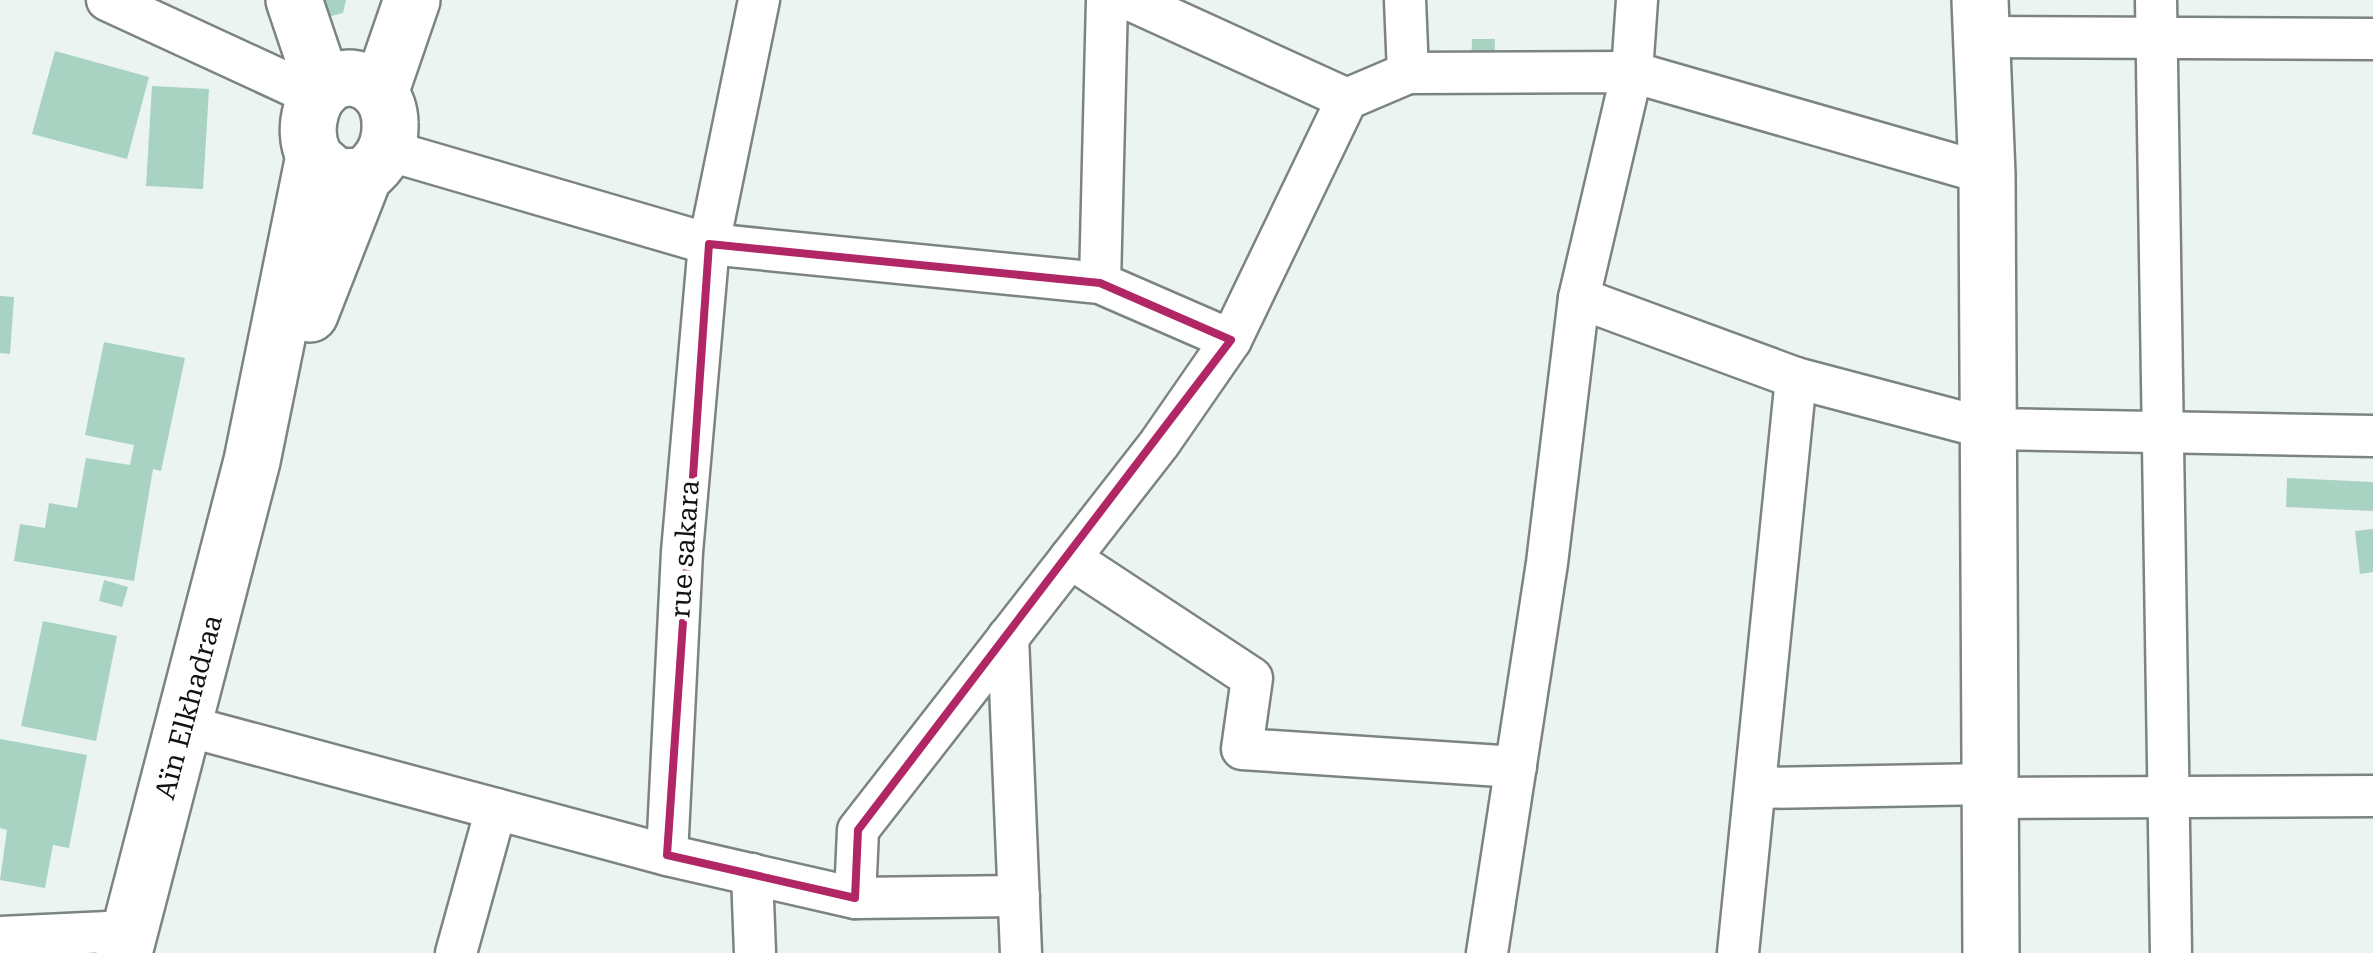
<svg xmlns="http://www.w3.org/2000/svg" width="2373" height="953" viewBox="0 0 2373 953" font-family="'Roboto Serif',serif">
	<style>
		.building { fill: #a8d2c1 }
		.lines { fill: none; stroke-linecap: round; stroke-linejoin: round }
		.street-casing { stroke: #7c8481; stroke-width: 45 }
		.secondary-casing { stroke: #7c8481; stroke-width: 60 }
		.street { stroke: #fff; stroke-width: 40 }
		.secondary { stroke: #fff; stroke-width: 55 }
		.marked { fill: none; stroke: #b12766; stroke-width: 8; stroke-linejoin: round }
		.labels { text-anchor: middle; stroke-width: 9; stroke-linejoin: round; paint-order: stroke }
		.street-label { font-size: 28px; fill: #101312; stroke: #fff }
	</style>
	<rect width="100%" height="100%" fill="#ebf4f0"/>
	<!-- building -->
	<g class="building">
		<path d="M 294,0 L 346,0 L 343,13 L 300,24 Z"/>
		<path d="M 1472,39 L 1495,39 L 1494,66 L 1471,65 Z"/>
		<path d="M 55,51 L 149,77 L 127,159 L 32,134 Z"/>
		<path d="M 152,86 L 209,89 L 203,189 L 146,186 Z"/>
		<path d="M 0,296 L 14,297 L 10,354 L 0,353 Z"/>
		<path d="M 104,342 L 185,358 L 161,471 L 153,469 L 134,581 L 14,561 L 20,524 L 45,528 L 49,503 L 77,508 L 86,458 L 130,465 L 134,445 L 85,435 Z"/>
		<path d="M 2287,478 L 2373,482 L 2373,511 L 2286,507 Z"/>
		<path d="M 2373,529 L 2373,572 L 2360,574 L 2355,531 Z"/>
		<path d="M 104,580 L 128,587 L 122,607 L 99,601 Z"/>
		<path d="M 43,621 L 117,636 L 96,741 L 21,726 Z"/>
		<path d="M 0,739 L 87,755 L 69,848 L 53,845 L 45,888 L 0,880 L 7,830 L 0,828 Z"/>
	</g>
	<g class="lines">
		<defs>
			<g id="street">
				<path d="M 107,0 L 315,96"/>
				<path d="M 1130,0 L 1347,99"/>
				<path d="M 1405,0 L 1408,73 L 1632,72 L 1987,174"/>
				<path d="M 2156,0 L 2171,953"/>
				<path d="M 1980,37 L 2373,39"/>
				<path d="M 387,150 L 709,244 L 1100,283 L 1231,340"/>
				<path d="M 1100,283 L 1107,0"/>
				<path d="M 1579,298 L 1796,378 L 1989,429 L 2373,436"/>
				<path d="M 1070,558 L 1252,678 L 1242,749 L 1516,767"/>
				<path d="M 1008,637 L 1021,953"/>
				<path d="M 183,725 L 667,855 L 855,898 L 1019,896"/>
				<path d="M 1757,788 L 1990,784"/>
				<path d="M 1990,798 L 2373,796"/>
				<path d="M 667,855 L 682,552 L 709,244 L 759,0"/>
				<path d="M 752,874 L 755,953"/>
				<path d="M 855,898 L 858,830 L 1159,444 L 1231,340 L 1347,99 L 1408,73"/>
				<path d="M 0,937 L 129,931"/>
				<path d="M 456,953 L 496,809"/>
				<path d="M 1487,953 L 1547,563 L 1579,298 L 1632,72 L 1637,0"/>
				<path d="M 1738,953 L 1796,378"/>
			</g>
			<g id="secondary">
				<path d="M 294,0 L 324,89"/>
				<path d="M 1980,0 L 1987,174 L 1991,953"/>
				<path d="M 380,93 L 412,0"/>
				<path d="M 310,314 L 364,176 C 382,162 391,146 390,123 C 389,73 326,59 311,111 C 307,125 307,142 314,156 C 318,163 330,171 336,177 L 364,176"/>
				<path d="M 124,953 L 252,461 L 314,156"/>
			</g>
		</defs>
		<!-- street casing -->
		<use href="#street" class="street-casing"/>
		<!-- secondary casing -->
		<use href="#secondary" class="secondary-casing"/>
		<!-- street -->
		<use href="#street" class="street"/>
		<!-- secondary -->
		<use href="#secondary" class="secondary"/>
	</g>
	<!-- marked area -->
	<path class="marked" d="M 709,244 L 1100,283 L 1231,340 L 858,830 L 855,898 L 667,855 Z"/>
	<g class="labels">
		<!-- street labels -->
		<g class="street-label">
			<text transform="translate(684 549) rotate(-86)" y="10">rue sakara</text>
			<text transform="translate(188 707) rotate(-75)" y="10">Aïn Elkhadraa</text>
		</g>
	</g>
</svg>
